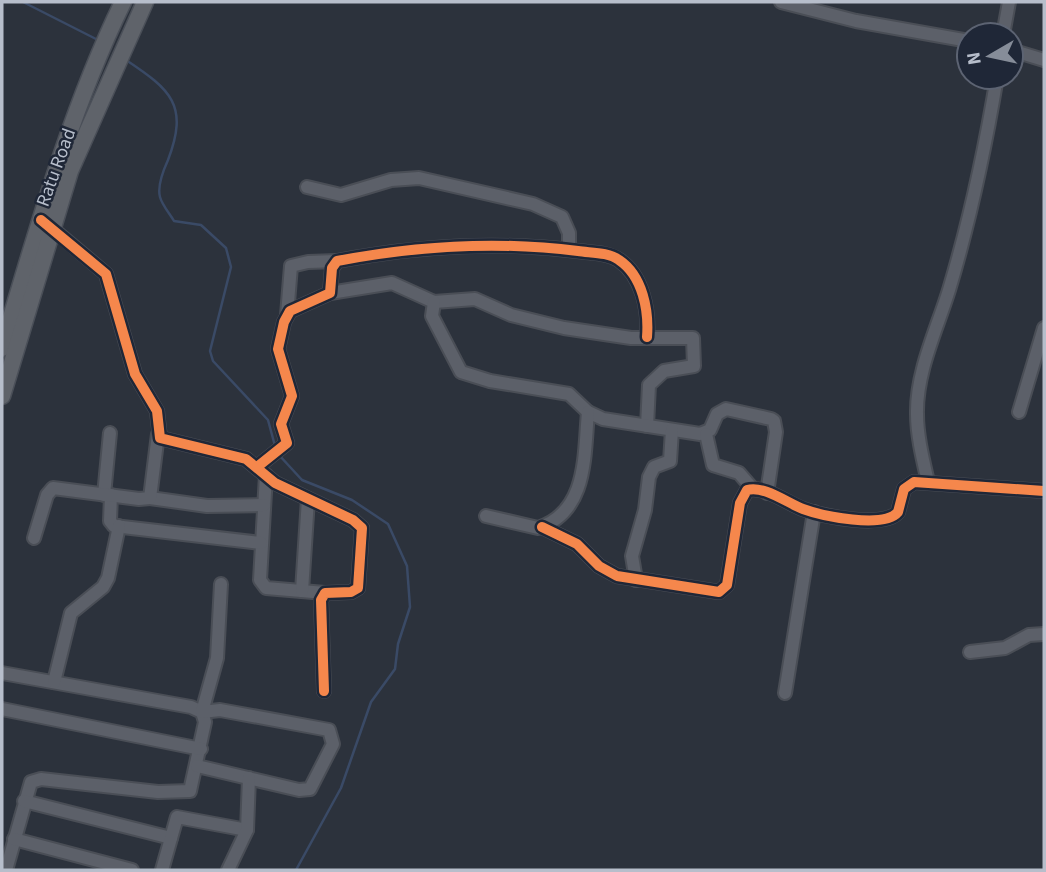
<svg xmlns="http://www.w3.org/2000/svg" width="1046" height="872" viewBox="0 0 1046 872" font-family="'Source Sans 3',sans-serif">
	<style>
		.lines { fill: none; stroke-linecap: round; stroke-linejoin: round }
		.stream { stroke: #3a4a66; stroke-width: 2.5 }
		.minor-casing { stroke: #4a4e56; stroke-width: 16 }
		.major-casing { stroke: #4a4f58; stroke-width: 19 }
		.minor { stroke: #5c6069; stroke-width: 12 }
		.major { stroke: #5f636a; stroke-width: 16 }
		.cycleway-casing { stroke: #1f2737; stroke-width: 15 }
		.cycleway { stroke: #f5874c; stroke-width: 10 }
		.labels { text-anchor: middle; stroke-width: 5; stroke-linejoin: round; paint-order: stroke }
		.street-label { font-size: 19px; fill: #b7becb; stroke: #1f2737 }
	</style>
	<rect width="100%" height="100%" fill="#2c323c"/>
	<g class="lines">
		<!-- stream -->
		<g class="stream">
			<path d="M 23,2 L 98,40"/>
			<path d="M 126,60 C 171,90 189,105 168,160 C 163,171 157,186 160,197 C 162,205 170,214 174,221 L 201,225 L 226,248 L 231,267 L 210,351 L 213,361 L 268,420 L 275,446"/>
			<path d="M 279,455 L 302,480 L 352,500 L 388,524 L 407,566 L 410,607 L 398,644 L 395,669 L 371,702 L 341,788 L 296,870"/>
		</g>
		<defs>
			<g id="minor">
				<path d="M 781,2 L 856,21 L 969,41"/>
				<path d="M 1003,35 L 1009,2"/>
				<path d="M 1011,50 L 1044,60"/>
				<path d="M 307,187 L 341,195 L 391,180 L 419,178 L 533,204 L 562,217 L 569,233 L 569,250"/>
				<path d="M 47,224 L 106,274 L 135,374 L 157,411 L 160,438 L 246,459 L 275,483 L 353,520 L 362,528 L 358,588 L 351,592 L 325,593 L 321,600 L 324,691"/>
				<path d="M 330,293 L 392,283 L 434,302 L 475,299 L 511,315 L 564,328 L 631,338 L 693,338 L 694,366 L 664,371 L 649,385 L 647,426"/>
				<path d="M 434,302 L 432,316 L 461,372 L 490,381 L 569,394 L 588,412 L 603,419 L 700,434 L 710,430 L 717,414 L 726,409 L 771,419 L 774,421 L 776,432 L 767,493"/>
				<path d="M 287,315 L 291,266 L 308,262 L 337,261"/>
				<path d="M 1019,412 L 1044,328"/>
				<path d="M 706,434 L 713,465 L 739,473 L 752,488"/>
				<path d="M 257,467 L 287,443 L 281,424 L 292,396 L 278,349 L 284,322 L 290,311 L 330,293 L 332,268 L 337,261 C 415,246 499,241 578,251 C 591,253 608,252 619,260 C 643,276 649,311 647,337"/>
				<path d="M 266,475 L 260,580 L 266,588 L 325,593"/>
				<path d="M 928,482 C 923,460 917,436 917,414 C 916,372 937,329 949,290 C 970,220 985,149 997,77"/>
				<path d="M 104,495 L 110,433"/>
				<path d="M 111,495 L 110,521 L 114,526 L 261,543"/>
				<path d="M 150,498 L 207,506 L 264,505"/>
				<path d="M 486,516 L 538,528 C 588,512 584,455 588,412"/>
				<path d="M 542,527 L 577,544 L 599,566 L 617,576 L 719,592 L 727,585 L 740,503 L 747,490 C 764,485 787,503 803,509 C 822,516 884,529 898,512 L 904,489 L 914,482 L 1044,491"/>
				<path d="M 34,538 L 47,495 L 53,488 L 139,499 L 150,498 L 158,434"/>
				<path d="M 636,580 L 632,556 L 645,510 L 649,477 L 654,467 L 670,461 L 672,430"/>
				<path d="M 302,591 L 308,499"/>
				<path d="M 970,652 L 1005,648 L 1029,635 L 1044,634"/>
				<path d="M 2,673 L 191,707 L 202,712 L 205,722 L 190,791 L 158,792 L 41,779 L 31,782 L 6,870"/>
				<path d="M 54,682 L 71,613 L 103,587 L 108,578 L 119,526"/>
				<path d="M 785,693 L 814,512"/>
				<path d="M 2,709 L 201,749"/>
				<path d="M 197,766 L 299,790 L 310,789 L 333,744 L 329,730 L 220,710 L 202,712 L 217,658 L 221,584"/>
				<path d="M 24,801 L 171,838"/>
				<path d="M 14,839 L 132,870"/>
				<path d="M 162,870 L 177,817 L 247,830"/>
				<path d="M 228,870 L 247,830 L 249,778"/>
			</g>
			<g id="major">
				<path d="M 2,348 C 37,231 70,111 123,2"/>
				<path d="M 2,396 L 70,171 L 145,2"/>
			</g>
		</defs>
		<!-- minor casing -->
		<use href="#minor" class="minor-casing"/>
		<!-- major casing -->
		<use href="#major" class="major-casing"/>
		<!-- minor -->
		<use href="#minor" class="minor"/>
		<!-- major -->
		<use href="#major" class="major"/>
		<defs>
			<g id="cycleway">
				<path d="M 41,220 L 106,274 L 135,374 L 157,411 L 160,438 L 246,459 L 275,483 L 353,520 L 362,528 L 358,588 L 351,592 L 325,593 L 321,600 L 324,691"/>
				<path d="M 257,467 L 287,443 L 281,424 L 292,396 L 278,349 L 284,322 L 290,311 L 330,293 L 332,268 L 337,261 C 415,246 499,241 578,251 C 591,253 608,252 619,260 C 643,276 649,311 647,337"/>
				<path d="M 542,527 L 577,544 L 599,566 L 617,576 L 719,592 L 727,585 L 740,503 L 747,490 C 764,485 787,503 803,509 C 822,516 884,529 898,512 L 904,489 L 914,482 L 1044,491"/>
			</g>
		</defs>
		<!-- cycleway casing -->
		<use href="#cycleway" class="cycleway-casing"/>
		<!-- cycleway -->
		<use href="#cycleway" class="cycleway"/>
	</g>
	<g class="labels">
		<!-- street labels -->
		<g class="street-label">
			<text transform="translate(55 167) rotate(-70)" y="7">Ratu Road</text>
		</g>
	</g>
	<!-- border -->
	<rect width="1046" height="872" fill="none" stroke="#b7becb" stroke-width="7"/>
	<!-- north arrow -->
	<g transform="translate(990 56) rotate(261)"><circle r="33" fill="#1f2737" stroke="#5c6372" stroke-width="2"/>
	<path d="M0-5L12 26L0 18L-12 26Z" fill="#868d99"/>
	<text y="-10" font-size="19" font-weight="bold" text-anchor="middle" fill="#b7becb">N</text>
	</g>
</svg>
